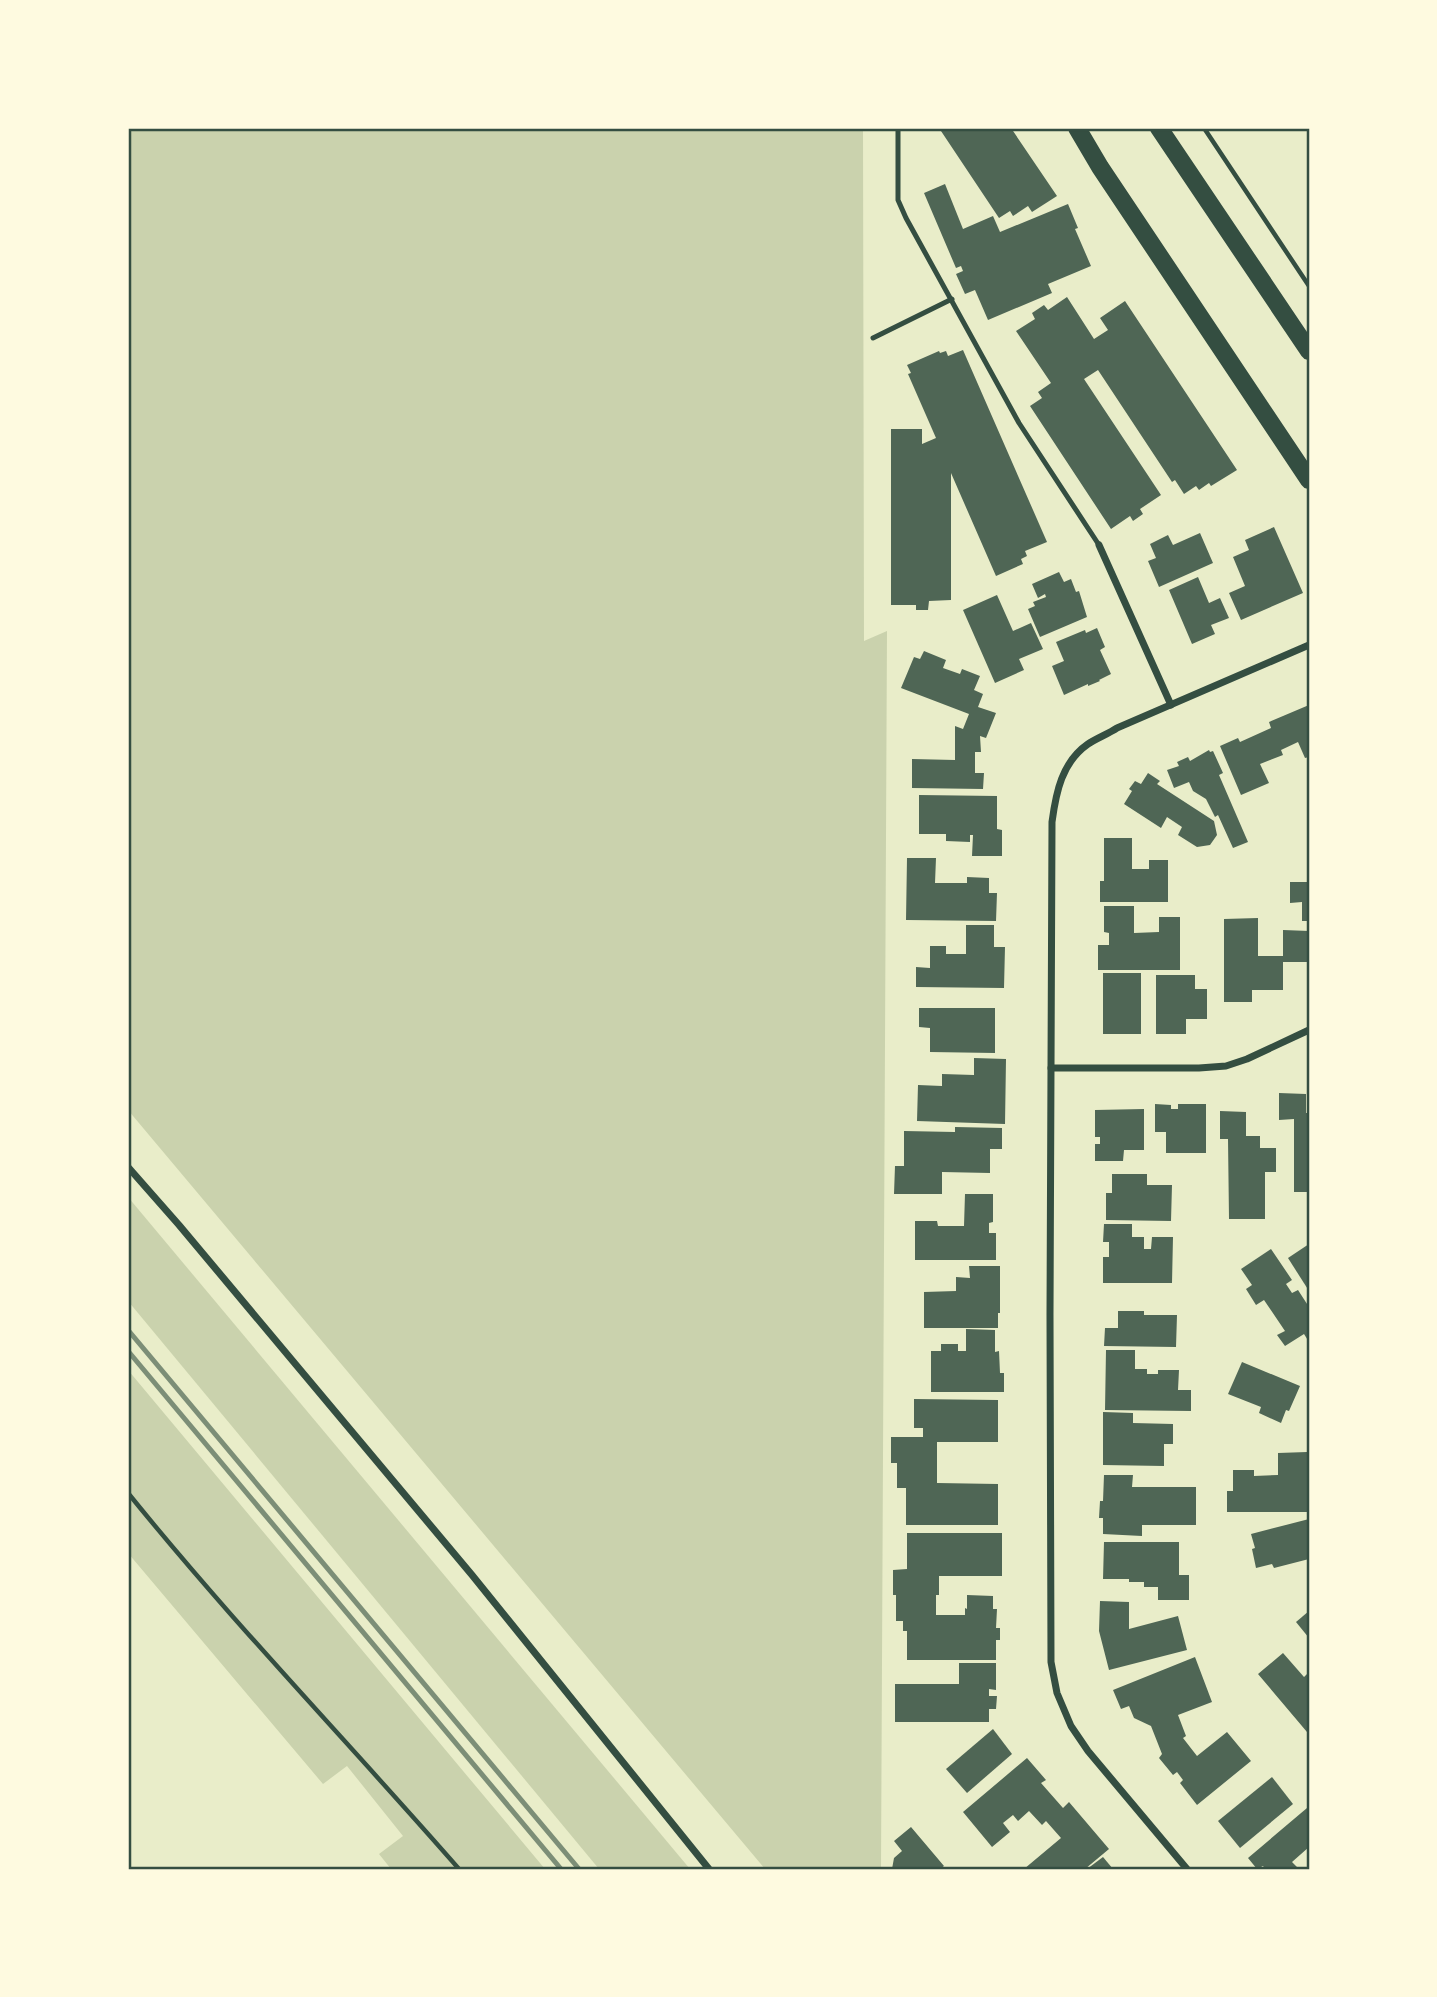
<svg xmlns="http://www.w3.org/2000/svg" width="1437" height="1997" viewBox="0 0 1437 1997" font-family="'Zilla Slab',serif">
	<style>
		.green { fill: #cad2ad }
		.building { fill: #4f6655 }
		.lines { fill: none; stroke-linecap: round; stroke-linejoin: round }
		.path { stroke: #344e41; stroke-width: 4.5 }
		.service { stroke: #344e41; stroke-width: 5 }
		.minor { stroke: #344e41; stroke-width: 7 }
		.primary { stroke: #344e41; stroke-width: 18 }
		.rail { stroke: #7c8e77; stroke-width: 5 }
		.neatline { fill: none; stroke: #344e41; stroke-width: 2.5 }
	</style>
	<rect width="100%" height="100%" fill="#e9edc9"/>
	<!-- green -->
	<g class="green">
		<path d="M 128,128 L 863,128 L 864,641 L 887,631 L 881,1869 L 765,1869 L 128,1110 Z"/>
		<path d="M 128,1197 L 690,1869 L 599,1869 L 128,1301 Z"/>
		<path d="M 128,1370 L 545,1869 L 391,1869 L 379,1854 L 403,1836 L 347,1766 L 323,1784 L 128,1553 Z"/>
	</g>
	<!-- building -->
	<g class="building">
		<path d="M 939,128 L 1011,128 L 1057,196 L 1032,212 L 1028,206 L 1013,216 L 1010,211 L 999,218 Z"/>
		<path d="M 945,184 L 963,229 L 993,216 L 1000,232 L 1068,204 L 1078,228 L 1075,229 L 1091,266 L 1048,284 L 1052,293 L 988,320 L 975,290 L 965,294 L 956,274 L 963,271 L 961,266 L 956,268 L 924,193 Z"/>
		<path d="M 1067,297 L 1094,339 L 1108,330 L 1100,318 L 1125,301 L 1237,470 L 1211,486 L 1209,483 L 1199,490 L 1196,486 L 1184,494 L 1175,480 L 1172,482 L 1098,370 L 1084,379 L 1161,495 L 1140,509 L 1143,514 L 1133,521 L 1130,516 L 1111,529 L 1030,406 L 1042,398 L 1038,392 L 1051,383 L 1016,331 L 1035,319 L 1032,313 L 1044,305 L 1048,310 Z"/>
		<path d="M 963,350 L 1047,542 L 1025,551 L 1027,556 L 1021,559 L 1023,564 L 996,576 L 951,473 L 951,600 L 929,601 L 928,610 L 916,610 L 916,605 L 891,605 L 891,429 L 922,429 L 922,444 L 936,438 L 908,374 L 911,373 L 907,365 L 939,351 L 940,353 L 946,351 L 948,356 Z"/>
		<path d="M 1274,527 L 1303,593 L 1241,620 L 1229,593 L 1245,586 L 1233,557 L 1249,550 L 1245,540 Z"/>
		<path d="M 1200,533 L 1213,563 L 1159,587 L 1148,561 L 1156,558 L 1150,544 L 1168,535 L 1173,545 Z"/>
		<path d="M 1059,572 L 1064,582 L 1071,579 L 1076,592 L 1079,591 L 1087,617 L 1040,637 L 1028,609 L 1035,606 L 1033,602 L 1046,597 L 1045,594 L 1038,598 L 1032,584 Z"/>
		<path d="M 1198,577 L 1209,603 L 1220,598 L 1229,618 L 1211,625 L 1215,634 L 1192,644 L 1169,590 Z"/>
		<path d="M 997,595 L 1013,631 L 1031,623 L 1043,649 L 1019,659 L 1024,670 L 995,683 L 963,610 Z"/>
		<path d="M 1097,628 L 1105,647 L 1100,650 L 1111,674 L 1099,680 L 1100,681 L 1088,686 L 1088,684 L 1064,695 L 1052,666 L 1064,661 L 1056,642 L 1085,630 L 1086,633 Z"/>
		<path d="M 924,651 L 946,660 L 943,668 L 960,674 L 962,669 L 980,676 L 974,690 L 983,694 L 978,707 L 996,713 L 986,738 L 980,736 L 981,752 L 975,752 L 975,773 L 984,773 L 983,789 L 912,788 L 912,759 L 955,760 L 955,726 L 963,729 L 969,714 L 901,688 L 914,657 L 920,659 Z"/>
		<path d="M 1309,705 L 1309,757 L 1305,758 L 1298,742 L 1281,750 L 1283,755 L 1260,764 L 1269,783 L 1241,795 L 1220,746 L 1238,738 L 1240,742 L 1271,728 L 1269,722 Z"/>
		<path d="M 1209,750 L 1210,752 L 1213,751 L 1223,773 L 1219,775 L 1248,842 L 1233,848 L 1218,815 L 1215,817 L 1206,799 L 1193,791 L 1189,782 L 1174,788 L 1167,770 L 1179,766 L 1177,762 L 1188,757 L 1190,761 Z"/>
		<path d="M 1148,773 L 1160,781 L 1157,784 L 1214,821 L 1217,835 L 1210,845 L 1197,847 L 1178,835 L 1182,827 L 1167,817 L 1161,828 L 1124,804 L 1132,791 L 1129,789 L 1135,781 L 1141,784 Z"/>
		<path d="M 919,795 L 997,796 L 997,829 L 1002,830 L 1002,856 L 972,856 L 973,835 L 970,835 L 970,842 L 946,841 L 946,834 L 919,834 Z"/>
		<path d="M 1104,838 L 1132,838 L 1132,869 L 1149,869 L 1149,860 L 1168,860 L 1168,902 L 1100,902 L 1100,881 L 1104,881 Z"/>
		<path d="M 907,858 L 936,858 L 935,883 L 967,883 L 967,877 L 989,878 L 989,893 L 997,893 L 996,921 L 906,920 Z"/>
		<path d="M 1290,882 L 1309,882 L 1309,921 L 1302,921 L 1302,902 L 1290,903 Z"/>
		<path d="M 1104,906 L 1134,906 L 1134,933 L 1159,932 L 1159,917 L 1180,917 L 1180,970 L 1098,970 L 1098,945 L 1109,945 L 1109,933 L 1104,932 Z"/>
		<path d="M 1258,918 L 1258,956 L 1283,956 L 1283,930 L 1309,931 L 1309,962 L 1283,962 L 1283,990 L 1252,990 L 1252,1002 L 1224,1002 L 1224,919 Z"/>
		<path d="M 966,925 L 994,925 L 994,947 L 1005,947 L 1004,988 L 916,987 L 916,967 L 930,968 L 930,946 L 946,946 L 946,954 L 966,954 Z"/>
		<rect x="1103" y="973" width="38" height="61"/>
		<path d="M 1156,975 L 1195,975 L 1195,989 L 1207,989 L 1207,1019 L 1186,1019 L 1186,1034 L 1156,1034 Z"/>
		<path d="M 919,1008 L 995,1008 L 995,1053 L 930,1052 L 930,1028 L 919,1027 Z"/>
		<path d="M 974,1058 L 1006,1059 L 1005,1124 L 917,1121 L 918,1085 L 942,1086 L 942,1074 L 974,1075 Z"/>
		<path d="M 1279,1093 L 1306,1094 L 1306,1113 L 1309,1113 L 1309,1192 L 1294,1192 L 1294,1119 L 1279,1120 Z"/>
		<path d="M 1155,1104 L 1171,1105 L 1171,1109 L 1178,1109 L 1178,1104 L 1206,1104 L 1206,1153 L 1166,1153 L 1166,1132 L 1155,1132 Z"/>
		<path d="M 1144,1109 L 1144,1150 L 1124,1150 L 1123,1161 L 1095,1161 L 1095,1144 L 1100,1144 L 1100,1137 L 1095,1137 L 1095,1110 Z"/>
		<path d="M 1220,1111 L 1246,1112 L 1246,1136 L 1260,1136 L 1260,1148 L 1276,1148 L 1276,1172 L 1265,1172 L 1265,1219 L 1229,1219 L 1228,1139 L 1220,1139 Z"/>
		<path d="M 955,1127 L 1002,1128 L 1002,1149 L 990,1149 L 990,1173 L 942,1172 L 942,1194 L 894,1194 L 895,1166 L 904,1166 L 904,1131 L 955,1132 Z"/>
		<path d="M 1112,1174 L 1147,1174 L 1147,1185 L 1172,1185 L 1171,1221 L 1106,1220 L 1106,1193 L 1112,1193 Z"/>
		<path d="M 965,1194 L 993,1194 L 993,1222 L 989,1223 L 989,1233 L 996,1233 L 996,1260 L 915,1260 L 915,1221 L 937,1221 L 938,1226 L 964,1226 Z"/>
		<path d="M 1104,1224 L 1132,1224 L 1132,1237 L 1144,1237 L 1144,1249 L 1151,1249 L 1152,1237 L 1173,1237 L 1172,1283 L 1103,1283 L 1103,1257 L 1109,1257 L 1109,1242 L 1103,1242 Z"/>
		<path d="M 1309,1244 L 1309,1291 L 1288,1258 Z"/>
		<path d="M 1271,1249 L 1292,1280 L 1286,1284 L 1292,1293 L 1298,1290 L 1309,1307 L 1309,1342 L 1304,1334 L 1285,1346 L 1277,1335 L 1285,1331 L 1264,1300 L 1256,1305 L 1246,1289 L 1252,1285 L 1241,1269 Z"/>
		<path d="M 969,1266 L 1000,1266 L 1000,1313 L 998,1313 L 998,1328 L 924,1328 L 924,1292 L 956,1291 L 956,1277 L 970,1278 Z"/>
		<path d="M 1118,1311 L 1144,1311 L 1144,1315 L 1177,1315 L 1176,1347 L 1104,1346 L 1105,1328 L 1118,1328 Z"/>
		<path d="M 966,1329 L 995,1330 L 995,1352 L 999,1351 L 1000,1373 L 1004,1373 L 1004,1392 L 931,1392 L 931,1351 L 941,1351 L 941,1344 L 958,1344 L 958,1351 L 966,1351 Z"/>
		<path d="M 1106,1350 L 1135,1350 L 1135,1369 L 1147,1369 L 1147,1374 L 1158,1374 L 1158,1370 L 1179,1370 L 1178,1390 L 1191,1390 L 1191,1411 L 1105,1410 Z"/>
		<path d="M 1242,1362 L 1300,1386 L 1289,1411 L 1286,1410 L 1281,1423 L 1259,1413 L 1261,1407 L 1228,1394 Z"/>
		<path d="M 914,1399 L 998,1400 L 998,1442 L 937,1442 L 937,1483 L 998,1484 L 998,1525 L 906,1525 L 906,1488 L 897,1488 L 897,1463 L 891,1463 L 891,1437 L 923,1437 L 923,1428 L 914,1428 Z"/>
		<path d="M 1103,1412 L 1133,1413 L 1133,1423 L 1173,1424 L 1173,1444 L 1164,1444 L 1164,1466 L 1103,1465 Z"/>
		<path d="M 1307,1452 L 1307,1494 L 1309,1494 L 1309,1512 L 1227,1512 L 1227,1491 L 1233,1491 L 1233,1470 L 1254,1470 L 1254,1476 L 1278,1475 L 1278,1453 Z"/>
		<path d="M 1104,1475 L 1133,1475 L 1132,1487 L 1196,1487 L 1196,1525 L 1142,1525 L 1142,1536 L 1103,1534 L 1103,1518 L 1099,1518 L 1100,1501 L 1103,1501 Z"/>
		<path d="M 1309,1519 L 1309,1559 L 1274,1568 L 1272,1564 L 1256,1568 L 1252,1549 L 1255,1548 L 1251,1534 Z"/>
		<path d="M 907,1533 L 1002,1533 L 1002,1576 L 939,1576 L 939,1595 L 936,1595 L 936,1615 L 965,1615 L 965,1608 L 967,1609 L 967,1595 L 993,1596 L 993,1609 L 997,1609 L 996,1628 L 1000,1628 L 1000,1640 L 996,1640 L 996,1660 L 907,1660 L 907,1631 L 903,1631 L 903,1621 L 896,1621 L 896,1595 L 893,1595 L 893,1570 L 907,1569 Z"/>
		<path d="M 1104,1542 L 1179,1542 L 1179,1575 L 1189,1575 L 1189,1600 L 1158,1600 L 1158,1587 L 1144,1587 L 1144,1582 L 1129,1582 L 1129,1579 L 1103,1579 Z"/>
		<path d="M 1100,1601 L 1129,1602 L 1129,1629 L 1178,1616 L 1187,1650 L 1109,1670 L 1099,1631 Z"/>
		<path d="M 1309,1611 L 1309,1638 L 1296,1622 Z"/>
		<path d="M 1283,1653 L 1304,1677 L 1309,1672 L 1309,1731 L 1307,1732 L 1258,1674 Z"/>
		<path d="M 1195,1657 L 1212,1702 L 1178,1715 L 1186,1736 L 1183,1738 L 1197,1756 L 1227,1732 L 1251,1761 L 1197,1805 L 1180,1783 L 1183,1780 L 1177,1772 L 1173,1775 L 1159,1758 L 1162,1754 L 1151,1726 L 1134,1718 L 1129,1706 L 1121,1709 L 1113,1690 Z"/>
		<path d="M 959,1663 L 996,1663 L 996,1690 L 989,1689 L 989,1696 L 997,1696 L 996,1709 L 989,1709 L 989,1722 L 895,1722 L 895,1684 L 959,1684 Z"/>
		<path d="M 993,1729 L 1012,1754 L 967,1793 L 946,1769 Z"/>
		<path d="M 1027,1758 L 1046,1780 L 1041,1783 L 1063,1808 L 1069,1802 L 1109,1849 L 1085,1869 L 1024,1869 L 1061,1838 L 1046,1821 L 1042,1825 L 1029,1811 L 1018,1821 L 1013,1815 L 1003,1823 L 1010,1832 L 992,1847 L 963,1812 Z"/>
		<path d="M 1272,1777 L 1293,1804 L 1240,1848 L 1218,1821 Z"/>
		<path d="M 1307,1808 L 1309,1810 L 1309,1847 L 1292,1862 L 1299,1869 L 1265,1869 L 1263,1866 L 1257,1869 L 1248,1858 Z"/>
		<path d="M 911,1827 L 944,1866 L 940,1869 L 892,1869 L 894,1858 L 902,1851 L 894,1841 Z"/>
		<path d="M 1103,1857 L 1113,1869 L 1087,1869 Z"/>
	</g>
	<g class="lines">
		<!-- path -->
		<g class="path">
			<path d="M 1204,128 L 1309,286"/>
			<path d="M 128,1493 C 233,1623 349,1743 459,1869"/>
		</g>
		<!-- service -->
		<g class="service">
			<path d="M 898,128 L 898,200 L 906,218 L 1019,423 L 1099,545"/>
			<path d="M 873,338 L 952,299"/>
		</g>
		<!-- minor -->
		<g class="minor">
			<path d="M 1099,545 L 1171,705"/>
			<path d="M 1051,1068 L 1199,1068 L 1226,1066 L 1247,1059 L 1309,1030"/>
			<path d="M 128,1167 L 179,1225 L 472,1575 L 709,1869"/>
			<path d="M 1187,1869 L 1088,1751 L 1071,1726 L 1057,1693 L 1051,1662 L 1050,1315 L 1052,822 C 1056,792 1062,762 1088,744 C 1097,738 1108,734 1117,728 L 1309,645"/>
		</g>
		<!-- primary -->
		<g class="primary">
			<path d="M 1077,128 L 1100,167 L 1309,480"/>
			<path d="M 1159,128 L 1309,351"/>
		</g>
		<!-- rail -->
		<g class="rail">
			<path d="M 128,1330 L 579,1869"/>
			<path d="M 128,1351 L 561,1869"/>
		</g>
	</g>
	<!-- border -->
	<rect width="1437" height="1997" fill="none" stroke="#fefae0" stroke-width="259"/>
	<rect x="130" y="130" width="1178" height="1738" class="neatline"/>
</svg>
